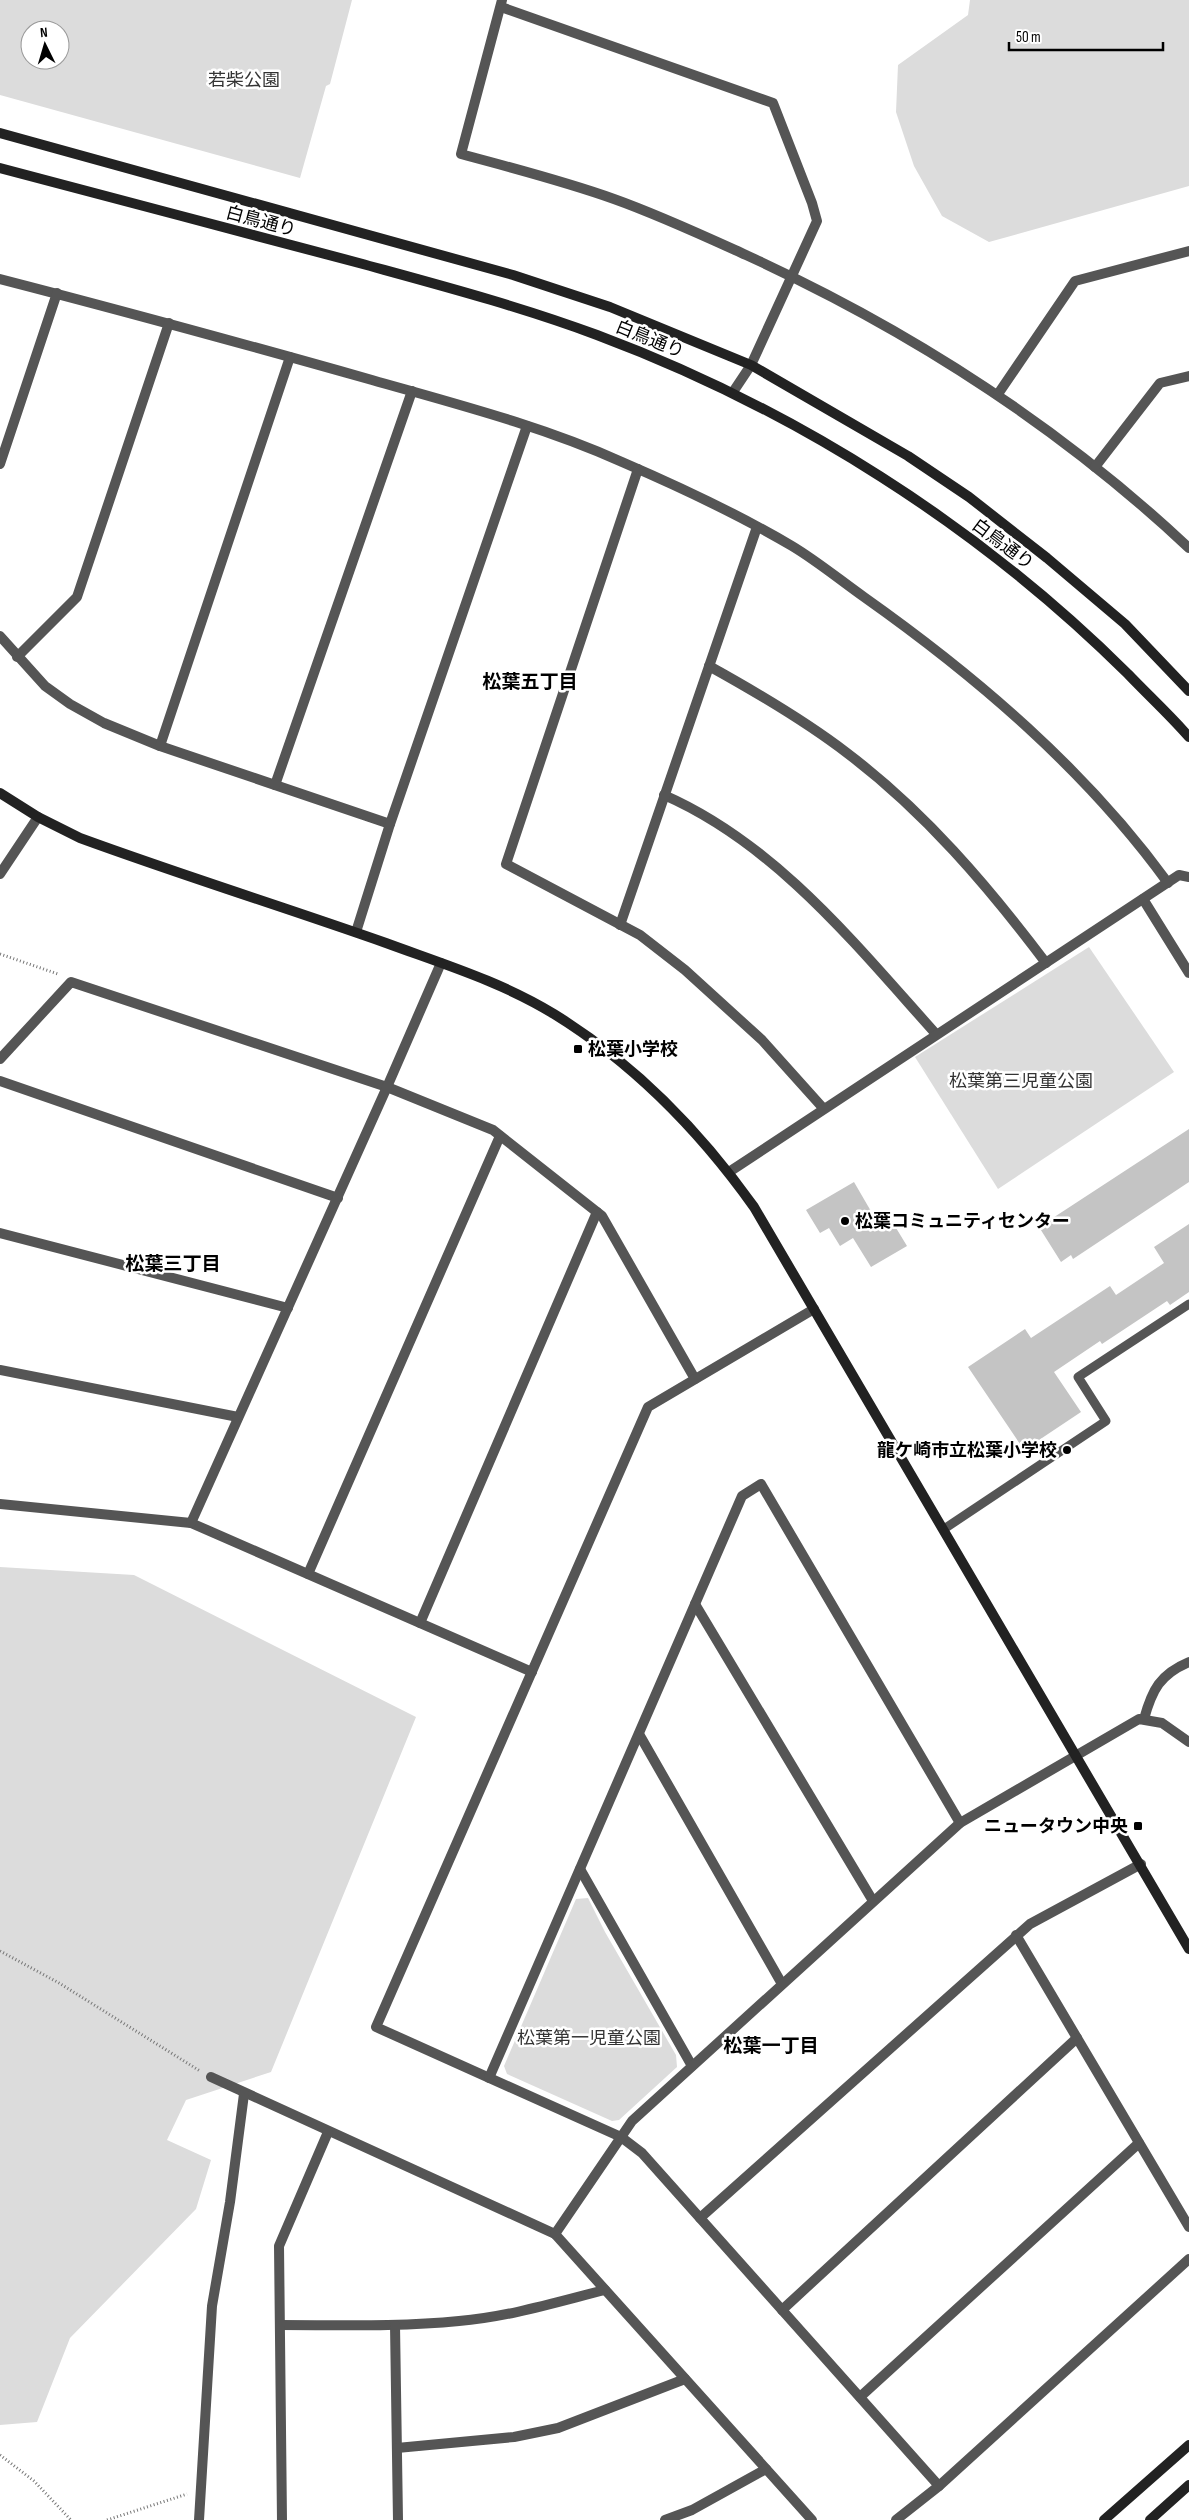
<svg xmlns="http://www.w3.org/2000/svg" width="1189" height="2520" viewBox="0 0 1189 2520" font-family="'Sofia Sans Condensed','Noto Sans JP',sans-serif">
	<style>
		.green { fill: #dcdcdc; fill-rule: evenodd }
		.building { fill: #c4c4c4 }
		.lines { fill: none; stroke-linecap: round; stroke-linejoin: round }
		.path { stroke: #777; stroke-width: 3; stroke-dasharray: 1 2.5; stroke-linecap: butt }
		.lane { stroke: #555; stroke-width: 9 }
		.street { stroke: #555; stroke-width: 10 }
		.secondary { stroke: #222; stroke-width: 10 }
		.poi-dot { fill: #000; stroke: #fff; stroke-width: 2 }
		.labels { text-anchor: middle; stroke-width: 5; stroke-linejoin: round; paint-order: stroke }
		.park-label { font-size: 18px; fill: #333; stroke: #fff }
		.street-label { font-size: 18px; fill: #000; stroke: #fff }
		.poi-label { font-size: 18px; font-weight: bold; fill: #000; stroke: #fff; text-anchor: start }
		.neighbourhood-label { font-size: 19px; font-weight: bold; fill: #000; stroke: #fff }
	</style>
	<rect width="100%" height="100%" fill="#fff"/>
	<!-- green -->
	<g class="green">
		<path d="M 0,0 L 352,0 L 330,84 L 326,86 L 300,178 L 0,95 ZM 30,30 L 60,30 L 60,60 L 30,60 Z"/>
		<path d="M 970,0 L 1189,0 L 1189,186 L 989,242 L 942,216 L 914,166 L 896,112 L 898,65 L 968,15 Z"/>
		<path d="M 1089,947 L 1174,1072 L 998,1189 L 915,1057 Z"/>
		<path d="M 0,1567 L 134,1575 L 416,1717 L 271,2072 L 186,2100 L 167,2140 L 211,2160 L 196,2209 L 70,2338 L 37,2422 L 0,2425 Z"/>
		<path d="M 588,1898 L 605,1932 L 676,2055 L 677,2067 L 619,2120 L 612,2121 L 507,2074 L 504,2066 L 576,1899 Z"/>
	</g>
	<!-- building -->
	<g class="building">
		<path d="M 1189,1129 L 1189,1182 L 1073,1259 L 1071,1255 L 1061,1262 L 1039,1227 Z"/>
		<path d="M 854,1182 L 879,1225 L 890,1218 L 907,1246 L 871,1267 L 853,1238 L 840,1246 L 829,1228 L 820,1233 L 806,1210 Z"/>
		<path d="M 1189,1224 L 1189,1292 L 1170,1305 L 1167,1301 L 1102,1344 L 1100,1341 L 1054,1372 L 1081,1412 L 1024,1450 L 968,1367 L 1025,1329 L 1031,1338 L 1110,1286 L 1116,1295 L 1164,1263 L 1154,1247 Z"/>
	</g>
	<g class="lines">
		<!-- path -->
		<g class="path">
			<path d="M 0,954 L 58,974"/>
			<path d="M 0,1951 L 59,1983 L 200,2071"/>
			<path d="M 0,2455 L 34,2481 L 71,2520"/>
			<path d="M 107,2520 L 187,2494"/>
		</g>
		<!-- lane -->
		<path class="lane" d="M 944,1529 L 1106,1421 L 1078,1377 L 1189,1304"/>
		<!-- street -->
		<g class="street">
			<path d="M 502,0 L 461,154 C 512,168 564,181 614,199 C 659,215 702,235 746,255 C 908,329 1059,426 1189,548"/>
			<path d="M 501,7 L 773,103 L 812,203 L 817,221 L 751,365 L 733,392"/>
			<path d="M 0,279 C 124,311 248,345 372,380 C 456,404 542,426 622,462 C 680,487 738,514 792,546 C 817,561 840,580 864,597 C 977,677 1086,770 1168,883"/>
			<path d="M 998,394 L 1075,281 L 1189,251"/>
			<path d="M 0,464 L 57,293"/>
			<path d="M 1095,467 L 1160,383 L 1189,376"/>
			<path d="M 638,469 L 506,864 L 640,935 L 685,970 L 762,1040 L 823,1108"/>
			<path d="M 0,636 L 45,686 L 70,704 L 104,723 L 160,746 L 390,824"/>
			<path d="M 17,657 L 77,597 L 169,323"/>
			<path d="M 709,666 C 756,692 804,720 847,753 C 924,811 988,886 1046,963"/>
			<path d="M 160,746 L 290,357"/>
			<path d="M 275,785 L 412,391"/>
			<path d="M 664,795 C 776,844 856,945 936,1034"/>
			<path d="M 0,874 L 38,817"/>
			<path d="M 1143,899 L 1189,973"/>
			<path d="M 620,925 L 757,527"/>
			<path d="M 356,932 L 390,824 L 527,426"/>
			<path d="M 0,1059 L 71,982 L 387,1087 L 493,1130 L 602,1216 L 695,1379"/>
			<path d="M 0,1081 L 338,1198"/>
			<path d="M 729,1172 L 1179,875 L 1189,877"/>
			<path d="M 0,1233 L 288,1308"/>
			<path d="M 814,1309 L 648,1407 L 376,2027 L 621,2137 L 642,2153 L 939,2486"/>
			<path d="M 0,1370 L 238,1417"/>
			<path d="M 0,1504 L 191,1523 L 532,1672"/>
			<path d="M 191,1523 L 387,1087 L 441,963"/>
			<path d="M 308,1574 L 500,1136"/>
			<path d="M 695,1604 L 873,1901"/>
			<path d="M 420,1623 L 597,1212"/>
			<path d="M 1144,1719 C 1152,1690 1160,1674 1189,1662"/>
			<path d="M 639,1734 L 782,1984"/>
			<path d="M 580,1869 L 692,2066"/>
			<path d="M 1016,1935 L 1189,2227"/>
			<path d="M 211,2077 L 555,2234 L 812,2520"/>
			<path d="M 489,2078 L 742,1496 L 761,1484 L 960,1823"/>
			<path d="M 700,2218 L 1030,1924 L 1141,1864"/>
			<path d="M 555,2234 L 632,2121 L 960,1823 L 1139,1719 L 1162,1723 L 1189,1742"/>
			<path d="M 782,2310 L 1077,2038"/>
			<path d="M 280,2325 C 340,2325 400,2327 459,2321 C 508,2317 557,2302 605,2290"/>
			<path d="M 395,2325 L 398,2520"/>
			<path d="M 860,2397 L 1139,2143"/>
			<path d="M 397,2448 L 514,2437 L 558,2428 L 685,2379"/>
			<path d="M 199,2520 L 212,2306 L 230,2202 L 244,2094"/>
			<path d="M 282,2520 L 279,2246 L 328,2132"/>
			<path d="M 665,2520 L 692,2510 L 766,2469"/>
			<path d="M 896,2520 L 939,2486 L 1189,2259"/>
		</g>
		<!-- secondary -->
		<g class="secondary">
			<path d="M 0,133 L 513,275 L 610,307 L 751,365 L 908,456 L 969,497 L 1047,558 L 1125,624 L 1189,691"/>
			<path d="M 0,168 C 120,200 239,231 359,263 C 439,285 519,306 597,335 C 795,409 979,526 1128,674 C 1148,695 1170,715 1189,737"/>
			<path d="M 0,793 L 38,817 L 80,838 C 181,875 284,907 386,943 C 443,964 502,982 554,1014 C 635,1064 699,1130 754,1207 L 1189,1949"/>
			<path d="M 1104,2520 L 1189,2445"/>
			<path d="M 1150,2520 L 1189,2485"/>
		</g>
	</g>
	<!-- markers -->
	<g class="poi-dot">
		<rect x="573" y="1044" width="10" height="10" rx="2.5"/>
		<circle cx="845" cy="1221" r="5"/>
		<circle cx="1067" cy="1450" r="5"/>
		<rect x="1133" y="1821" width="10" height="10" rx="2.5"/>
	</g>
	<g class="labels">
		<!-- park labels -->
		<g class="park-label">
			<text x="244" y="86">若柴公園</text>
			<text x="1021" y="1087">松葉第三児童公園</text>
			<text x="589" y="2044">松葉第一児童公園</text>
		</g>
		<!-- street labels -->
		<g class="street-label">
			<text transform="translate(261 221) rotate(15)" y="6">白鳥通り</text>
			<text transform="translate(650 339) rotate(22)" y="6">白鳥通り</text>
			<text transform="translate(1003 544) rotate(37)" y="6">白鳥通り</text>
		</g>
		<!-- poi labels -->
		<g class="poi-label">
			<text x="588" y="1055">松葉小学校</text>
			<text x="855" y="1227">松葉コミュニティセンター</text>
			<text x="1057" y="1456" text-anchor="end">龍ケ崎市立松葉小学校</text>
			<text x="1128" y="1832" text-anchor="end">ニュータウン中央</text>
		</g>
		<!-- neighbourhood labels -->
		<g class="neighbourhood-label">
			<text x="530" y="688">松葉五丁目</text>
			<text x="173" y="1270">松葉三丁目</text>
			<text x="771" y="2052">松葉一丁目</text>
		</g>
	</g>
	<!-- north arrow -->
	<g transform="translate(45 45) rotate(355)"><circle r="24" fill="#ffffff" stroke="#999999"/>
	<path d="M0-4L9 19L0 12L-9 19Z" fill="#000000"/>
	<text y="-8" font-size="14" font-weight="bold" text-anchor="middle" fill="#000000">N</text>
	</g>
	<!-- scale -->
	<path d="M1009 42v8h154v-8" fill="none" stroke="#000000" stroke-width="2.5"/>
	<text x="1016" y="42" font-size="15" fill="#000000" stroke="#ffffff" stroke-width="4" paint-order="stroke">50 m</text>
</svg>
